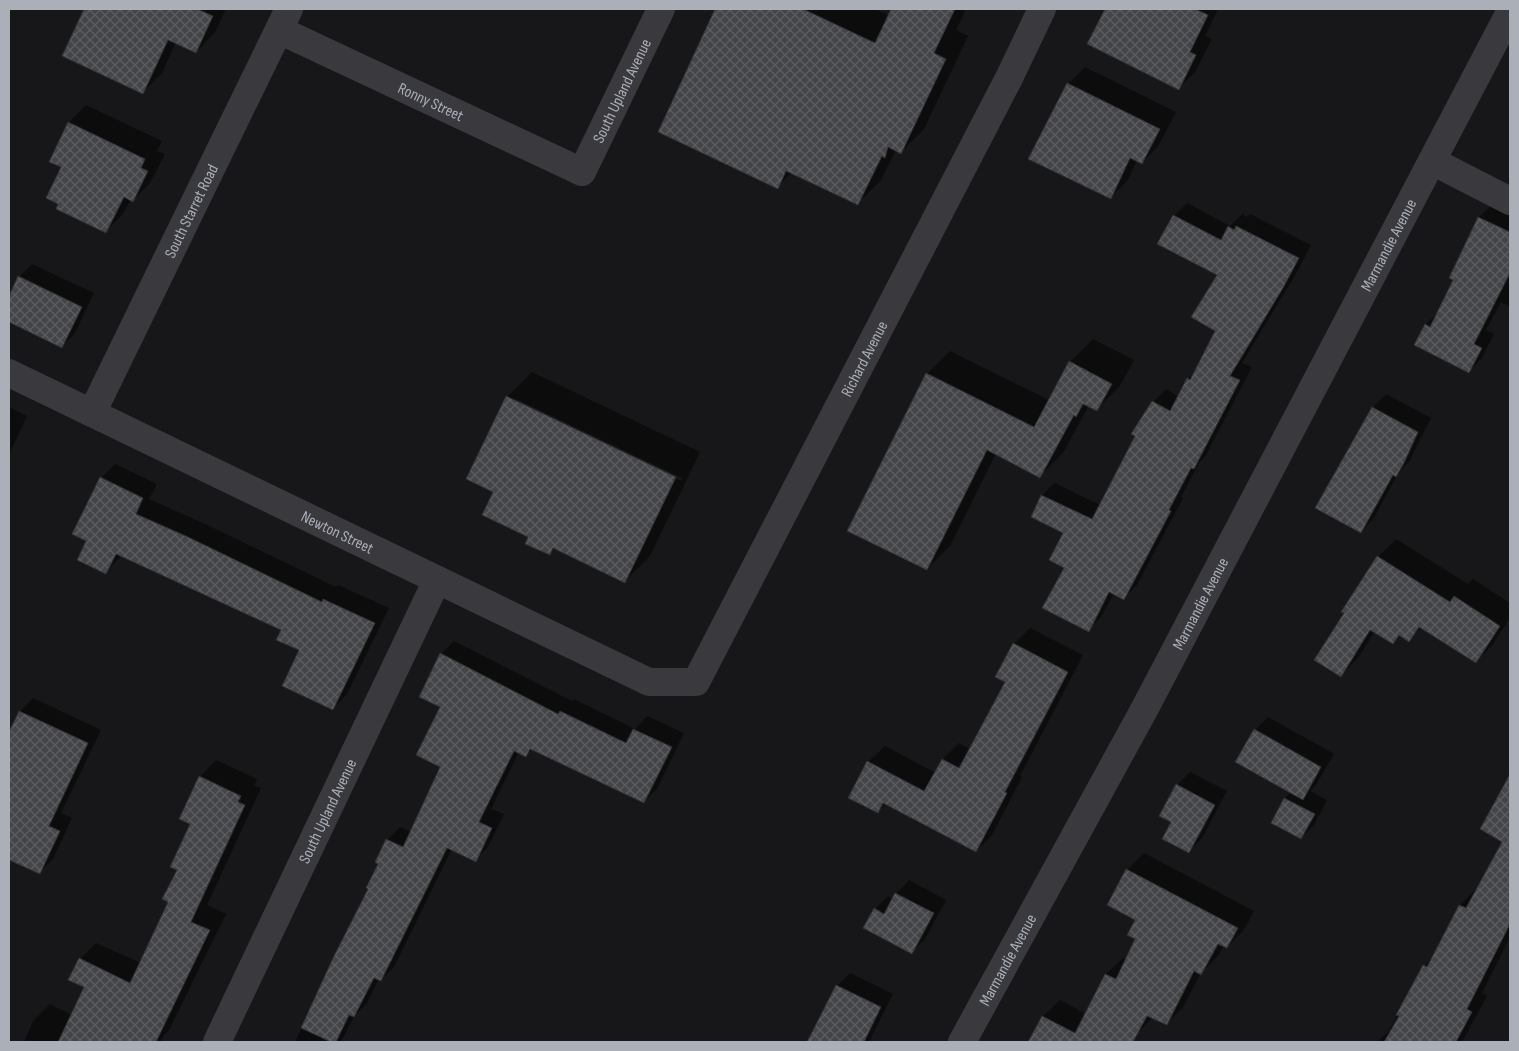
<svg xmlns="http://www.w3.org/2000/svg" width="1519" height="1051" viewBox="0 0 1519 1051" font-family="'Sofia Sans Condensed',sans-serif">
	<style>
		.shadow { fill: #0007; fill-rule: evenodd }
		.building { fill: url(#building-cross-hatch); stroke: #313135 }
		.lines { fill: none; stroke-linecap: round; stroke-linejoin: round }
		.street { stroke: #39393e; stroke-width: 28 }
		.labels { text-anchor: middle; stroke-width: 4; stroke-linejoin: round; paint-order: stroke }
		.street-label { font-size: 16px; fill: #aaafb8; stroke: #121214 }
	</style>
	<defs>
		<pattern id="building-cross-hatch" width="8" height="8" patternUnits="userSpaceOnUse" patternTransform="scale(1.25)"><rect width="8" height="8" fill="#444549"/><path d="M0 0l8 8M0 8l8-8" fill="none" stroke="#5c5d61"/></pattern>
	</defs>
	<rect width="100%" height="100%" fill="#171719"/>
	<!-- shadow -->
	<g class="shadow">
		<path d="M 86,9 L 226,9 L 215,32 L 196,52 L 176,42 L 162,73 L 142,93 L 85,10 Z"/>
		<path d="M 716,9 L 875,9 L 890,16 L 893,9 L 966,9 L 956,30 L 968,36 L 924,129 L 901,152 L 896,150 L 881,180 L 858,203 L 792,172 L 778,187 L 660,131 Z"/>
		<path d="M 1107,9 L 1218,9 L 1205,36 L 1212,39 L 1195,72 L 1179,88 L 1105,10 Z"/>
		<path d="M 1085,67 L 1176,112 L 1159,145 L 1142,163 L 1137,160 L 1128,180 L 1111,197 L 1068,84 Z"/>
		<path d="M 86,105 L 162,141 L 157,151 L 165,154 L 150,183 L 133,200 L 131,199 L 123,214 L 106,231 L 63,167 L 51,161 L 69,122 Z"/>
		<path d="M 1187,203 L 1230,226 L 1242,214 L 1247,217 L 1250,214 L 1311,245 L 1296,274 L 1242,363 L 1252,367 L 1206,455 L 1199,463 L 1181,497 L 1183,498 L 1137,585 L 1124,598 L 1114,593 L 1101,617 L 1088,630 L 1065,567 L 1064,532 L 1032,516 L 1042,495 L 1055,483 L 1100,505 L 1153,402 L 1166,389 L 1179,397 L 1188,379 L 1197,370 L 1217,331 L 1218,275 L 1174,216 Z"/>
		<path d="M 1493,204 L 1510,213 L 1510,307 L 1501,302 L 1486,330 L 1494,334 L 1482,358 L 1469,371 L 1426,324 L 1439,312 L 1455,279 L 1450,277 L 1479,217 Z"/>
		<path d="M 32,264 L 94,293 L 75,333 L 62,346 L 9,320 L 9,298 L 19,277 Z"/>
		<path d="M 1093,339 L 1134,360 L 1120,386 L 1097,409 L 1089,405 L 1063,453 L 1040,476 L 996,453 L 950,546 L 927,569 L 927,374 L 950,351 L 1049,400 L 1070,362 Z"/>
		<path d="M 532,372 L 700,452 L 650,556 L 625,581 L 555,548 L 550,553 L 530,536 L 507,397 ZM 516,399 L 682,478 L 681,481 L 516,402 Z"/>
		<path d="M 1386,394 L 1431,418 L 1409,462 L 1399,472 L 1374,518 L 1361,532 L 1317,508 L 1373,407 Z"/>
		<path d="M 9,407 L 27,416 L 9,455 Z"/>
		<path d="M 115,464 L 157,484 L 149,499 L 203,523 L 336,587 L 338,585 L 389,608 L 347,694 L 333,709 L 300,650 L 282,630 L 122,555 L 105,573 L 88,541 L 101,478 Z"/>
		<path d="M 1396,539 L 1468,584 L 1473,579 L 1510,603 L 1510,618 L 1493,644 L 1476,662 L 1422,627 L 1409,640 L 1400,635 L 1393,643 L 1375,631 L 1358,658 L 1340,676 L 1346,613 L 1378,557 Z"/>
		<path d="M 1030,628 L 1083,655 L 1020,776 L 1022,777 L 992,835 L 976,851 L 886,803 L 878,812 L 868,762 L 885,746 L 936,773 L 943,759 L 959,743 L 971,750 L 1006,682 L 1014,644 Z"/>
		<path d="M 454,641 L 572,701 L 574,699 L 635,729 L 647,716 L 684,733 L 657,789 L 644,802 L 532,749 L 525,756 L 519,752 L 491,809 L 504,814 L 488,847 L 475,860 L 452,849 L 394,967 L 381,980 L 379,979 L 367,1003 L 355,1015 L 341,1042 L 295,1042 L 334,958 L 370,888 L 387,840 L 400,827 L 411,832 L 442,767 L 441,654 Z"/>
		<path d="M 33,698 L 101,730 L 61,813 L 72,818 L 53,859 L 40,872 L 9,858 L 9,735 L 20,711 Z"/>
		<path d="M 1268,717 L 1334,754 L 1316,785 L 1310,791 L 1327,800 L 1314,825 L 1301,838 L 1272,823 L 1285,798 L 1291,792 L 1255,730 Z"/>
		<path d="M 216,760 L 257,779 L 254,786 L 261,788 L 207,905 L 226,914 L 169,1030 L 164,1035 L 161,1042 L 24,1042 L 33,1021 L 50,1004 L 72,1015 L 85,987 L 80,959 L 96,943 L 141,963 L 170,902 L 191,824 L 200,777 Z"/>
		<path d="M 1190,772 L 1227,791 L 1202,838 L 1189,851 L 1172,822 L 1177,785 Z"/>
		<path d="M 1510,787 L 1510,937 L 1482,993 L 1487,996 L 1462,1042 L 1377,1042 L 1388,1032 L 1424,966 L 1434,956 L 1460,905 L 1476,889 L 1504,841 L 1499,798 Z"/>
		<path d="M 1144,853 L 1254,911 L 1244,930 L 1227,947 L 1224,945 L 1218,956 L 1201,973 L 1183,1007 L 1166,1024 L 1153,1017 L 1135,1036 L 1111,1024 L 1101,1042 L 1039,1042 L 1031,1038 L 1043,1016 L 1060,1000 L 1086,1014 L 1106,974 L 1123,958 L 1127,960 L 1137,939 L 1137,919 L 1109,904 L 1127,870 Z"/>
		<path d="M 909,880 L 946,900 L 925,939 L 912,952 L 875,909 L 888,896 L 893,899 L 896,894 Z"/>
		<path d="M 850,973 L 893,994 L 869,1042 L 817,1042 L 810,1039 L 837,986 Z"/>
	</g>
	<!-- building -->
	<g class="building">
		<path d="M 84,9 L 197,9 L 213,16 L 196,53 L 168,40 L 143,94 L 62,56 Z"/>
		<path d="M 715,9 L 803,9 L 875,43 L 891,9 L 955,9 L 934,53 L 946,59 L 901,154 L 888,147 L 885,158 L 882,156 L 858,205 L 786,171 L 778,189 L 658,132 Z"/>
		<path d="M 1105,9 L 1195,9 L 1208,15 L 1190,52 L 1196,55 L 1179,90 L 1087,44 Z"/>
		<path d="M 1067,83 L 1160,129 L 1142,164 L 1130,158 L 1111,199 L 1028,159 Z"/>
		<path d="M 68,122 L 145,159 L 141,168 L 148,171 L 133,202 L 124,197 L 106,233 L 56,209 L 58,204 L 46,198 L 61,167 L 49,162 Z"/>
		<path d="M 1173,215 L 1221,240 L 1228,226 L 1234,230 L 1236,226 L 1299,258 L 1283,288 L 1230,376 L 1240,380 L 1194,469 L 1191,468 L 1169,510 L 1171,511 L 1124,600 L 1109,592 L 1089,632 L 1042,608 L 1064,568 L 1049,560 L 1063,533 L 1031,517 L 1041,495 L 1092,519 L 1135,436 L 1131,434 L 1152,401 L 1170,411 L 1187,378 L 1190,380 L 1215,331 L 1191,317 L 1217,275 L 1157,244 Z"/>
		<path d="M 1478,217 L 1510,232 L 1510,273 L 1474,344 L 1482,348 L 1469,373 L 1414,345 L 1425,324 L 1430,327 L 1453,280 L 1449,278 Z"/>
		<path d="M 18,276 L 82,307 L 62,348 L 9,322 L 9,296 Z"/>
		<path d="M 1069,361 L 1112,384 L 1097,411 L 1083,404 L 1076,417 L 1074,415 L 1040,478 L 987,450 L 927,570 L 847,531 L 926,373 L 1034,427 Z"/>
		<path d="M 506,396 L 676,477 L 625,583 L 553,548 L 550,555 L 525,544 L 528,537 L 482,515 L 493,492 L 466,479 Z"/>
		<path d="M 1372,407 L 1418,432 L 1404,463 L 1396,477 L 1393,475 L 1361,533 L 1315,508 Z"/>
		<path d="M 100,477 L 143,498 L 136,514 L 188,537 L 322,602 L 323,599 L 375,623 L 333,710 L 282,686 L 299,650 L 276,640 L 281,630 L 116,554 L 106,574 L 77,560 L 86,541 L 72,534 Z"/>
		<path d="M 1377,556 L 1450,602 L 1454,596 L 1500,626 L 1476,663 L 1419,627 L 1409,642 L 1399,635 L 1393,644 L 1370,630 L 1341,677 L 1314,660 L 1344,613 L 1341,612 Z"/>
		<path d="M 1013,643 L 1068,672 L 1005,792 L 1007,793 L 976,852 L 883,803 L 878,813 L 848,798 L 867,761 L 924,791 L 942,759 L 959,768 L 1005,682 L 995,677 Z"/>
		<path d="M 440,653 L 558,714 L 560,711 L 626,743 L 633,729 L 672,747 L 644,803 L 530,749 L 526,757 L 514,751 L 479,822 L 492,828 L 476,862 L 447,848 L 381,981 L 374,978 L 354,1017 L 349,1015 L 336,1042 L 331,1042 L 301,1028 L 333,958 L 368,889 L 366,888 L 378,864 L 375,862 L 386,839 L 403,847 L 440,767 L 416,755 L 440,707 L 419,697 Z"/>
		<path d="M 19,711 L 88,743 L 49,826 L 60,831 L 40,874 L 9,860 L 9,732 Z"/>
		<path d="M 1254,729 L 1321,767 L 1303,800 L 1235,762 Z"/>
		<path d="M 1510,774 L 1510,924 L 1467,1009 L 1472,1012 L 1456,1042 L 1384,1042 L 1399,1016 L 1396,1015 L 1423,965 L 1427,967 L 1459,905 L 1466,908 L 1502,842 L 1480,829 Z"/>
		<path d="M 199,776 L 241,796 L 238,802 L 245,805 L 191,922 L 210,930 L 156,1042 L 58,1042 L 84,987 L 68,980 L 79,958 L 130,983 L 168,902 L 162,899 L 177,870 L 170,867 L 190,824 L 179,819 Z"/>
		<path d="M 1176,784 L 1215,805 L 1189,853 L 1162,839 L 1171,822 L 1159,816 Z"/>
		<path d="M 1284,798 L 1315,814 L 1301,839 L 1271,823 Z"/>
		<path d="M 1126,869 L 1238,928 L 1227,948 L 1218,944 L 1201,975 L 1194,971 L 1167,1025 L 1147,1016 L 1133,1042 L 1028,1042 L 1042,1016 L 1075,1033 L 1105,974 L 1116,979 L 1135,939 L 1127,935 L 1135,920 L 1107,905 Z"/>
		<path d="M 895,893 L 934,913 L 912,954 L 863,928 L 874,908 L 884,914 Z"/>
		<path d="M 836,985 L 881,1007 L 864,1042 L 807,1042 Z"/>
	</g>
	<g class="lines">
		<!-- street -->
		<g class="street">
			<path id="s1" d="M 279,30 L 582,172 L 661,9"/>
			<path d="M 1432,161 L 1510,201"/>
			<path id="s2" d="M 9,373 L 649,682 L 696,682 L 1009,78 L 1042,9"/>
			<path id="s3" d="M 92,413 L 289,9"/>
			<path id="s4" d="M 217,1042 L 437,580"/>
			<path id="s5" d="M 962,1042 L 1145,708 L 1510,12"/>
		</g>
	</g>
	<g class="labels">
		<!-- street labels -->
		<g class="street-label">
			<text dy="6" stroke="none"><textPath href="#s1" startOffset="425">South Upland Avenue</textPath></text>
			<text dy="6" stroke="none"><textPath href="#s1" startOffset="168">Ronny Street</textPath></text>
			<text dy="6" stroke="none"><textPath href="#s3" startOffset="225">South Starret Road</textPath></text>
			<text dy="6" stroke="none"><textPath href="#s5" startOffset="904">Marmandie Avenue</textPath></text>
			<text dy="6" stroke="none"><textPath href="#s2" startOffset="1122">Richard Avenue</textPath></text>
			<text dy="6" stroke="none"><textPath href="#s2" startOffset="365">Newton Street</textPath></text>
			<text dy="6" stroke="none"><textPath href="#s5" startOffset="499">Marmandie Avenue</textPath></text>
			<text dy="6" stroke="none"><textPath href="#s4" startOffset="256">South Upland Avenue</textPath></text>
			<text dy="6" stroke="none"><textPath href="#s5" startOffset="94">Marmandie Avenue</textPath></text>
		</g>
	</g>
	<!-- border -->
	<rect width="1519" height="1051" fill="none" stroke="#aaafb8" stroke-width="20"/>
</svg>
